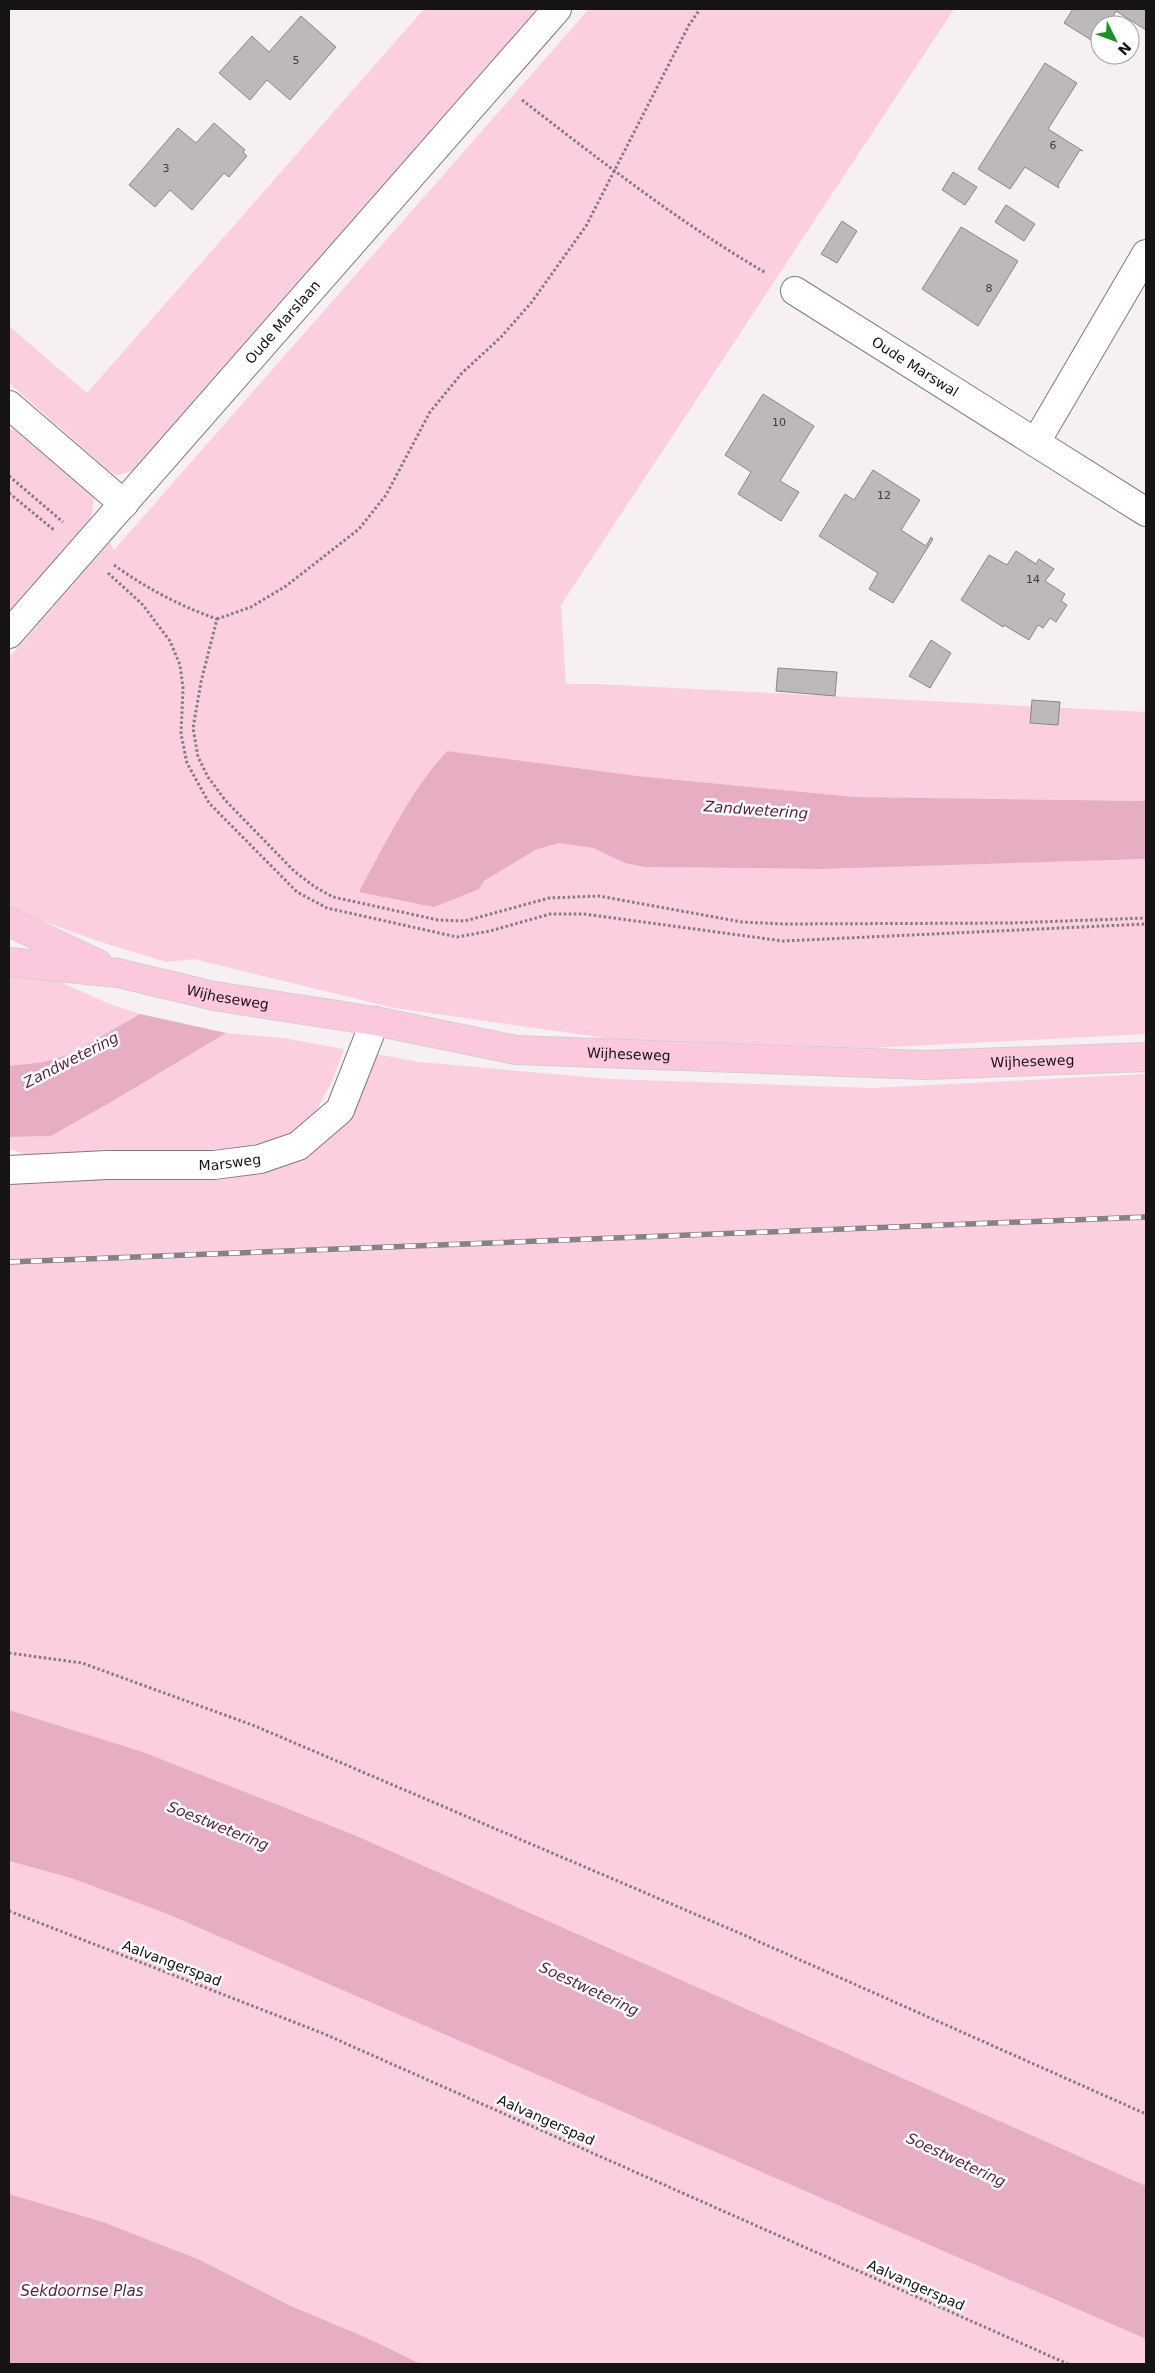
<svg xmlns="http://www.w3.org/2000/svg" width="1155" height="2373" viewBox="0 0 1155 2373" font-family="'DejaVu Sans',sans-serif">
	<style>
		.green { fill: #fbcfdf }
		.water { fill: #e6adc3 }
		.building { fill: #bdb8b9; stroke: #8a8587 }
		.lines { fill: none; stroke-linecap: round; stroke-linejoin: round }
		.minor-casing { stroke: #807b7d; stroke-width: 30 }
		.primary-casing { stroke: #d0d0d0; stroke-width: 30 }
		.path { stroke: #817d7e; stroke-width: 3; stroke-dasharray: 2.5 2.5; stroke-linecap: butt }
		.minor { stroke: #fff; stroke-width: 28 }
		.primary { stroke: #fcc8dd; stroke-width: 28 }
		.rail-casing { stroke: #868283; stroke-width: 5.5 }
		.rail { stroke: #fff; stroke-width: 4; stroke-dasharray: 11; stroke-linecap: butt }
		.labels { text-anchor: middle; stroke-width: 5; stroke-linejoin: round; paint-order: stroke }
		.number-label { font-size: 11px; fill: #3f3c3c }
		.street-label { font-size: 14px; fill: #151313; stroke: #fff }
		.water-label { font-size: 15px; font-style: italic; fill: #5f1d3d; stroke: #fff }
	</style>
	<rect width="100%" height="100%" fill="#f6f0f2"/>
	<!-- green -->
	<g class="green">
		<path d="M 424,9 L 544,9 L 135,470 L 117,475 L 108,470 L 9,383 L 9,326 L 87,393 Z"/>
		<path d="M 589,9 L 954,9 L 561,605 L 566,684 L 596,684 L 1146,712 L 1146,801 L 855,797 L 638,776 L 447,751 C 410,791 385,843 360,892 L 479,889 L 484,881 L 535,850 L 559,843 L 593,848 L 625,863 L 645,867 L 822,869 L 1146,859 L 1146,1034 L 872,1048 L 613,1039 L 394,1008 L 194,959 L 166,962 L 98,941 L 9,909 L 9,658 L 110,542 L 114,550 Z"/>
		<path d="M 9,429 L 18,431 L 88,490 L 94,498 L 91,519 L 9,612 Z"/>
		<path d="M 9,959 L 107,1003 L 140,1014 L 71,1054 L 43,1062 L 9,1066 Z"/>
		<path d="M 226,1033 L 283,1038 L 344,1049 L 333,1079 L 311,1121 L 285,1139 L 228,1149 L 36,1157 L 9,1149 L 9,1137 L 51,1136 L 118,1098 Z"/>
		<path d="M 376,1054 L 419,1062 L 610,1079 L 872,1088 L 1146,1074 L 1146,2186 L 352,1834 L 143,1752 L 9,1710 L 9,1180 L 263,1167 Z"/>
		<path d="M 9,1861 L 71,1878 L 165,1913 L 1146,2339 L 1146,2364 L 421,2364 L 365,2337 L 291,2306 L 200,2260 L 103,2222 L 9,2194 Z"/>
	</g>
	<!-- water -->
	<g class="water">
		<path d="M 447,751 L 638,776 L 855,797 L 1146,801 L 1146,859 L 822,869 L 644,867 L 625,863 L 593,848 L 559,843 L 535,850 L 484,881 L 479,889 L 434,907 L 359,892 C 385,844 410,791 447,751 Z"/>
		<path d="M 140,1014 L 226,1033 L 118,1098 L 51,1136 L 9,1137 L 9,1066 L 43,1062 L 71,1054 Z"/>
		<path d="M 9,1710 L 143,1752 L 352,1834 L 1146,2186 L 1146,2339 L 165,1913 L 71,1878 L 9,1861 Z"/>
		<path d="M 9,2194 L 103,2222 L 200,2260 L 291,2306 L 365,2337 L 421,2364 L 9,2364 Z"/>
	</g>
	<!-- building -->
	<g class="building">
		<path d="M 1073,9 L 1146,9 L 1146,30 L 1116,11 L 1108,25 L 1100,25 L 1100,37 L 1096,43 L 1064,23 Z"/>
		<path d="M 301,16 L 336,47 L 290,100 L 267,80 L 250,100 L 219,73 L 252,36 L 269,52 Z"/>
		<path d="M 1045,63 L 1077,83 L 1048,129 L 1083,151 L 1080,150 L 1058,185 L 1059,188 L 1025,167 L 1010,189 L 978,169 Z"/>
		<path d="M 214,123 L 245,150 L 243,152 L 247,156 L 229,177 L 224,173 L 192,210 L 170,190 L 155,207 L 129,185 L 178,128 L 196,143 Z"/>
		<path d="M 953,172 L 977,187 L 965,205 L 942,190 Z"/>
		<path d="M 1006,205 L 1035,224 L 1024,241 L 995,222 Z"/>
		<path d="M 842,221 L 857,231 L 837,263 L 821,254 Z"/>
		<path d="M 961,227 L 1018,261 L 978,326 L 922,289 Z"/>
		<path d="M 763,394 L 814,426 L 780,481 L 799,492 L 781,521 L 738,494 L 751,472 L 725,455 Z"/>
		<path d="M 873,470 L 920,500 L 901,530 L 926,546 L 931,537 L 933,539 L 893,603 L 869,589 L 878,573 L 819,536 L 845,494 L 854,500 Z"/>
		<path d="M 1016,551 L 1036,564 L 1039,559 L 1054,569 L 1045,581 L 1065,594 L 1061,601 L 1067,605 L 1056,622 L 1050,618 L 1043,628 L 1038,625 L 1029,640 L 1004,625 L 1003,627 L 961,600 L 989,555 L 1007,565 Z"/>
		<path d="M 931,640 L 951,653 L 930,688 L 909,676 Z"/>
		<path d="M 778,668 L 837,672 L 835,696 L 776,691 Z"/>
		<path d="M 1032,700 L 1060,702 L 1058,725 L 1030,723 Z"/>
	</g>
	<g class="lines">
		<defs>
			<g id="minor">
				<path id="s1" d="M 795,291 L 1146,512"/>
				<path d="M 9,405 L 124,504"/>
				<path d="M 1036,442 L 1146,254"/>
				<path id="s2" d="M 9,634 L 557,9"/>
				<path id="s3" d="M 9,1170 L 107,1165 L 214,1165 L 260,1159 L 298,1146 L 340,1110 L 375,1021"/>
			</g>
			<g id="primary">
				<path d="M 9,922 L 98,964"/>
				<path id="s4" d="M 9,962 L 118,973 L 214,996 L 375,1021 L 516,1050 L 925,1065 L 1146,1057"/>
			</g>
		</defs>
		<!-- minor casing -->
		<use href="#minor" class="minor-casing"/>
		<!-- primary casing -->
		<use href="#primary" class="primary-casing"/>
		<!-- path -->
		<g class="path">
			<path d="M 522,100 C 601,161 680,223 766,273"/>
			<path d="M 9,476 L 63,522"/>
			<path d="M 9,493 L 54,530"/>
			<path d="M 114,565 C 146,588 180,606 217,619 L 201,682 L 193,728 L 198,757 L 208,777 L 225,800 L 295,872 L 315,887 L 333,897 L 438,920 L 465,921 L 549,898 L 599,896 L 742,922 L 784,924 L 1011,923 L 1146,918"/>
			<path d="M 108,573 L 142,604 L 170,641 L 180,665 L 183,688 L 181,734 L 187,763 L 209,803 L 297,892 L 327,908 L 457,937 L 490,931 L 550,914 L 584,914 L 783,941 L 1146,924"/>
			<path d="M 217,619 L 251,607 L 286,586 L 359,529 L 386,495 L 430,412 L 462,373 L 501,337 L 531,303 L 586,226 L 689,25 L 700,9"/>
			<path d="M 9,1653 L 82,1663 L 255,1726 L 744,1935 L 1146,2114"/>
			<path d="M 9,1911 L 322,2033 L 1068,2364"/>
		</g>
		<!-- minor -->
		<use href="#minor" class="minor"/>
		<!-- primary -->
		<use href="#primary" class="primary"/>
		<defs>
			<path id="rail" d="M 9,1262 L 1146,1217"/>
		</defs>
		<!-- rail casing -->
		<use href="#rail" class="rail-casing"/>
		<!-- rail -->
		<use href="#rail" class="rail"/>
	</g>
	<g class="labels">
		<!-- number labels -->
		<g class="number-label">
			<text x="296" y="64">5</text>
			<text x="1053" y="149">6</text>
			<text x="166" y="172">3</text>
			<text x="989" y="292">8</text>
			<text x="779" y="426">10</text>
			<text x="884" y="499">12</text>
			<text x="1033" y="583">14</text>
		</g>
		<!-- street labels -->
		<g class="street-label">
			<text dy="5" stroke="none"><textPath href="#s2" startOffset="415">Oude Marslaan</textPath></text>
			<text dy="5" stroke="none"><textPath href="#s1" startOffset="142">Oude Marswal</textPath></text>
			<text dy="5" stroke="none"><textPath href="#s4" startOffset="222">Wijheseweg</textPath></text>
			<text dy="5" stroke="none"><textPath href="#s4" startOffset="628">Wijheseweg</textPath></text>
			<text dy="5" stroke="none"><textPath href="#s4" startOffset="1032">Wijheseweg</textPath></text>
			<text dy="5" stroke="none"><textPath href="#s3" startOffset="221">Marsweg</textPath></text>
			<text transform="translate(172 1963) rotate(21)" y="5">Aalvangerspad</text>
			<text transform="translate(546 2120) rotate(24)" y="5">Aalvangerspad</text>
			<text transform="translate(916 2285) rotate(24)" y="5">Aalvangerspad</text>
		</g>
		<!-- water labels -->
		<g class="water-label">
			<text transform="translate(756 810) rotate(4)" y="5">Zandwetering</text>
			<text transform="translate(71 1060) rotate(-27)" y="5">Zandwetering</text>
			<text transform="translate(218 1826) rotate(22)" y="5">Soestwetering</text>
			<text transform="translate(589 1989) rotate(25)" y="5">Soestwetering</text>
			<text transform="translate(956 2160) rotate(25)" y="5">Soestwetering</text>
			<text x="82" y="2296">Sekdoornse Plas</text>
		</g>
	</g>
	<!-- border -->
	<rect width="1155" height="2373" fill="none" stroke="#151313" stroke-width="20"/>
	<!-- north arrow -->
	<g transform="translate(1115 40) rotate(132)"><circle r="24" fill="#ffffff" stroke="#a1a1a1"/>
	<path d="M0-4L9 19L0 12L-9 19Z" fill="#199424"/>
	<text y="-8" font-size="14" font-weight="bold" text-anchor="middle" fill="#151313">N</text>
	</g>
</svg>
